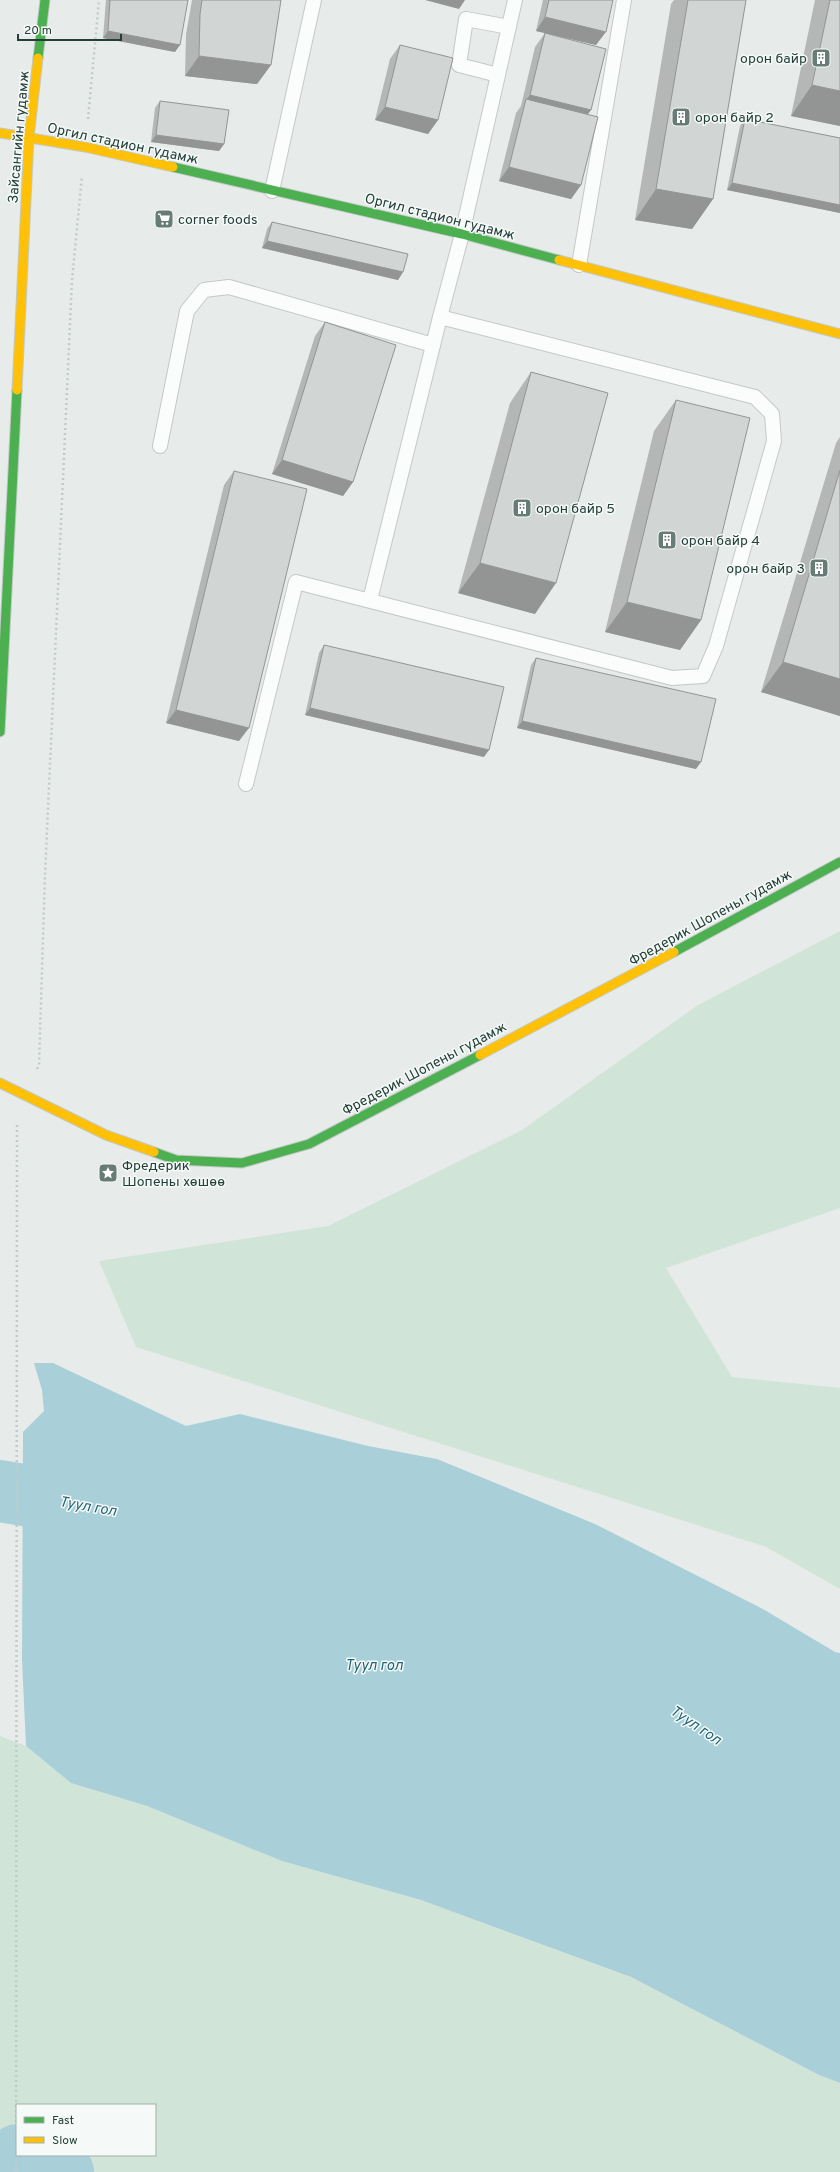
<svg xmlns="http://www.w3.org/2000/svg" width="840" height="2172" viewBox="0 0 840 2172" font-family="Overpass,sans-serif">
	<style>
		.green { fill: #d1e4d8; fill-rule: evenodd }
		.water { fill: #a9cfd8 }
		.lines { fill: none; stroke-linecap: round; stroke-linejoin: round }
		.river { stroke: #a9cfd8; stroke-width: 62 }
		.lane-casing { stroke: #c4c9c7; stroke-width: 16 }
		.fast-casing { stroke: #c2c9c7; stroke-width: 11 }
		.slow-casing { stroke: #c2c9c7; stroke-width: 11 }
		.path { stroke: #c2cbc9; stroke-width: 2.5; stroke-dasharray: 2 3; stroke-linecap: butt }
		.lane { stroke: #fbfcfc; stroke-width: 14 }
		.fast { stroke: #4caf50; stroke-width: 9 }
		.slow { stroke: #ffc107; stroke-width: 9 }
		.wall { fill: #b4b7b6 }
		.shaded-wall { fill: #929594 }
		.building { fill: #d1d5d4; stroke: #929594 }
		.labels { text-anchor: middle; stroke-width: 3; stroke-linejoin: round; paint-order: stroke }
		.poi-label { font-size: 14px; fill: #243f39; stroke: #f5faf8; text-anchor: start }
		.street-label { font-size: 14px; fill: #243f39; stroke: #f5faf8 }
		.water-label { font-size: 15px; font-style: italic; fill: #20657a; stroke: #f5faf8 }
	</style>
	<rect width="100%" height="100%" fill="#e7ecea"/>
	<!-- green -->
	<g class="green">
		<path d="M 840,931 L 840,1208 L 666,1268 L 732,1377 L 840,1388 L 840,1589 L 766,1547 L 136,1347 L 99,1261 L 328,1226 L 522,1130 L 698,1005 Z"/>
		<path d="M 0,1736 L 26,1746 L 71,1783 L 147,1806 L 282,1861 L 421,1900 L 631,1977 L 819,2075 L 840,2083 L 840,2172 L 0,2172 ZM 17,2105 L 155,2105 L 155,2155 L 17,2155 Z"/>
	</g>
	<!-- water -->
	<path class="water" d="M 34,1363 L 53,1363 L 186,1426 L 240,1414 L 368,1446 L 437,1459 L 595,1524 L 761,1608 L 835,1652 L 840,1653 L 840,2083 L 819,2075 L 631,1977 L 421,1900 L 282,1861 L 147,1806 L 71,1783 L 26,1746 L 22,1660 L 23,1432 L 44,1411 L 42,1390 Z"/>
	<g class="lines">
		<!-- river -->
		<g class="river">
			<path d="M 0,1491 L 108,1509"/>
			<path d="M 18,2155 L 63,2172"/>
		</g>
		<defs>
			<g id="lane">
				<path d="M 498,75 L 459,65 L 466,19 L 509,27"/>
				<path d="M 272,191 L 314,0"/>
				<path d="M 579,265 L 624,0"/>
				<path d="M 440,317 L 462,234 L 515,0"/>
				<path d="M 160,446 L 187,311 L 204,290 L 229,287 L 433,345"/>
				<path d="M 246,784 L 296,582 L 672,678 L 703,676 L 716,646 L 774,441 L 772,414 L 755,397 L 440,317 L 370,600"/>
			</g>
			<g id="fast">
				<path d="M 38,58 L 45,0"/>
				<path d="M 173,167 L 462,234 L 559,260"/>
				<path d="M 0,732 L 17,390"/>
				<path d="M 674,952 L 840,862"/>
				<path d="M 154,1152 L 176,1160 L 242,1163 L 309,1144 L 480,1055"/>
			</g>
			<g id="slow">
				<path d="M 0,133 L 85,147 L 173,167"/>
				<path d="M 559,260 L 840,334"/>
				<path d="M 17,390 L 29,138 L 38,58"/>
				<path d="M 480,1055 L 674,952"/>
				<path d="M 0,1083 L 106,1135 L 154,1152"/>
			</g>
		</defs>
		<!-- lane casing -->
		<use href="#lane" class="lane-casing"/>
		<!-- fast casing -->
		<use href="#fast" class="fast-casing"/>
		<!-- slow casing -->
		<use href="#slow" class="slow-casing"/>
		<!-- path -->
		<g class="path">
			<path d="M 88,119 L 99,0"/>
			<path d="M 37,1069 L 39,1065 L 45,875 L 72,280 L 82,176"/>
			<path d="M 16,2172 L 17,1124"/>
		</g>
		<!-- lane -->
		<use href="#lane" class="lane"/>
		<!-- fast -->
		<use href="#fast" class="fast"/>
		<!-- slow -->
		<use href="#slow" class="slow"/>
	</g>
	<!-- wall -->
	<g class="wall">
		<path d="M 106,0 L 188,0 L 175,52 L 103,38 Z"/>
		<path d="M 192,0 L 281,0 L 271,65 L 257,84 L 185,76 L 186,34 Z"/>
		<path d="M 543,0 L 613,0 L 596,45 L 536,31 Z"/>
		<path d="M 674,0 L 746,0 L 713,199 L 692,229 L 635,220 L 671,4 Z"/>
		<path d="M 815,0 L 840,0 L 840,126 L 791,116 Z"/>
		<path d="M 545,33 L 591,110 L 588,114 L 581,185 L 571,199 L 499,181 L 516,113 L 521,106 L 535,47 Z"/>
		<path d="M 400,45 L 438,120 L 428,134 L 375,120 L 390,59 Z"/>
		<path d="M 160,101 L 224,144 L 219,151 L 151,142 L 155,108 Z"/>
		<path d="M 745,119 L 840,138 L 840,213 L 727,190 L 740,126 Z"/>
		<path d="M 272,222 L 403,272 L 398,280 L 262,248 L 267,229 Z"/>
		<path d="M 325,322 L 353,482 L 343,496 L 272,474 L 315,336 Z"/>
		<path d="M 531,372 L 535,614 L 458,593 L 510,403 Z"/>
		<path d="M 676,400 L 701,620 L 680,650 L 605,632 L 654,431 Z"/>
		<path d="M 840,437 L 840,716 L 761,692 L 836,443 Z"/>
		<path d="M 234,471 L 239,741 L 166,723 L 224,485 Z"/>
		<path d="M 324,645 L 484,757 L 305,715 L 319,653 Z"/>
		<path d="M 536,658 L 696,769 L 517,728 L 531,665 Z"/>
	</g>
	<!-- shaded-wall -->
	<g class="shaded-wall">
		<path d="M 425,0 L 465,0 L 459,9 Z"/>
		<path d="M 545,17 L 606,32 L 596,45 L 536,31 Z"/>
		<path d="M 108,31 L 180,45 L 175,52 L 103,38 Z"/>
		<path d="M 199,56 L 271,65 L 257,84 L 185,76 Z"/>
		<path d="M 812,85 L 840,91 L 840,126 L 791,116 Z"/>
		<path d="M 530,95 L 591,110 L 581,123 L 525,102 Z"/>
		<path d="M 385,107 L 438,120 L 428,134 L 375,120 Z"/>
		<path d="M 156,135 L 224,144 L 219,151 L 151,142 Z"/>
		<path d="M 509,167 L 581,185 L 571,199 L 499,181 Z"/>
		<path d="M 732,183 L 840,205 L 840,213 L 727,190 Z"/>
		<path d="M 656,189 L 713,199 L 692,229 L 635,220 Z"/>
		<path d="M 267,241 L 403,272 L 398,280 L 262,248 Z"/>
		<path d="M 282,460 L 353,482 L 343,496 L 272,474 Z"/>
		<path d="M 480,563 L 556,583 L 535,614 L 458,593 Z"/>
		<path d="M 627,602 L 701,620 L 680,650 L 605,632 Z"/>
		<path d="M 783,662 L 840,679 L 840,716 L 761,692 Z"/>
		<path d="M 310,708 L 489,750 L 484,757 L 305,715 Z"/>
		<path d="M 176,710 L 249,728 L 239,741 L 166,723 Z"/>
		<path d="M 522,721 L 701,762 L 696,769 L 517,728 Z"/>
	</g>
	<!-- building -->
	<g class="building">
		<path d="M 110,0 L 188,0 L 180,45 L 108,31 Z"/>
		<path d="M 202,0 L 281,0 L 271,65 L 199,56 L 200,14 Z"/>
		<path d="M 549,0 L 613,0 L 606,32 L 545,17 Z"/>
		<path d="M 688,0 L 746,0 L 713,199 L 656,189 Z"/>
		<path d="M 830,0 L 840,0 L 840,91 L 812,85 Z"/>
		<path d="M 545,33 L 606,49 L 591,110 L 530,95 Z"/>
		<path d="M 400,45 L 453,58 L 438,120 L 385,107 Z"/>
		<path d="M 526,99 L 598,117 L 581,185 L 509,167 Z"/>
		<path d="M 160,101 L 229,110 L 224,144 L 156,135 Z"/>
		<path d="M 745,119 L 840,138 L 840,205 L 732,183 Z"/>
		<path d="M 272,222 L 408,254 L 403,272 L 267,241 Z"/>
		<path d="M 325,322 L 396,345 L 353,482 L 282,460 Z"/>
		<path d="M 531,372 L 608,393 L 556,583 L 480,563 Z"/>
		<path d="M 676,400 L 750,418 L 701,620 L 627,602 Z"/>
		<path d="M 840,470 L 840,679 L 783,662 Z"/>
		<path d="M 234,471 L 307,489 L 249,728 L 176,710 Z"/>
		<path d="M 324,645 L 504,687 L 489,750 L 310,708 Z"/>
		<path d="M 536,658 L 716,699 L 701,762 L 522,721 Z"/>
	</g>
	<!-- icons -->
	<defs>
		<symbol id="building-square" viewBox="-11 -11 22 22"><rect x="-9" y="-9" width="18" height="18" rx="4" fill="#687c77" stroke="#f5faf8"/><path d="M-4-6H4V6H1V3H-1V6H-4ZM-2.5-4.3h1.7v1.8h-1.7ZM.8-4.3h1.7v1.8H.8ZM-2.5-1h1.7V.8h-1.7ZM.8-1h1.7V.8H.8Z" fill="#fff"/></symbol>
		<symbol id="supermarket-square" viewBox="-11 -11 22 22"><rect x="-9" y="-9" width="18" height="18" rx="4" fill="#687c77" stroke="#f5faf8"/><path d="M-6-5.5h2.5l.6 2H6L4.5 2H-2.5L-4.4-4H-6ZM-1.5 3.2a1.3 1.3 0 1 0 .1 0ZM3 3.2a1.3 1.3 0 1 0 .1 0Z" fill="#fff"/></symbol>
		<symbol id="sight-square" viewBox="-11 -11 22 22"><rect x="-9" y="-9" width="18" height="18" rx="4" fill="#687c77" stroke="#f5faf8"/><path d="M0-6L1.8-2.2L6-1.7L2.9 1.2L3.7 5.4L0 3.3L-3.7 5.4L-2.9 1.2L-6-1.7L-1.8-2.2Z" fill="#fff"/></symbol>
	</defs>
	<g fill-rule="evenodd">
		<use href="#building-square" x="810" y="47" width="22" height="22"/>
		<use href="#building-square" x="670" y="106" width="22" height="22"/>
		<use href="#supermarket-square" x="153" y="208" width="22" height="22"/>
		<use href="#building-square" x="511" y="497" width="22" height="22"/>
		<use href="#building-square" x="656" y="529" width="22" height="22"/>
		<use href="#building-square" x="808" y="557" width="22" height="22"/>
		<use href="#sight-square" x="97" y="1162" width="22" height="22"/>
	</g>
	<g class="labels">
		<!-- poi labels -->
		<g class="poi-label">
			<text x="807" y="63" text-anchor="end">орон байр</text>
			<text x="695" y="122">орон байр 2</text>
			<text x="178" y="224">corner foods</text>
			<text x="536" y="513">орон байр 5</text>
			<text x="681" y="545">орон байр 4</text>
			<text x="805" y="573" text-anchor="end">орон байр 3</text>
			<text x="122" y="1170">Фредерик<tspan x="122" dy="16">Шопены хөшөө</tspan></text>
		</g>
		<!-- street labels -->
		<g class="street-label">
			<text transform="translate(18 137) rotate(-85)" y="5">Зайсангийн гудамж</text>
			<text transform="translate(123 143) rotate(12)" y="5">Оргил стадион гудамж</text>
			<text transform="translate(440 216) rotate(14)" y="5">Оргил стадион гудамж</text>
			<text transform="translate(710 917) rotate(-29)" y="5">Фредерик Шопены гудамж</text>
			<text transform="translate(424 1068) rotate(-28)" y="5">Фредерик Шопены гудамж</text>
		</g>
		<!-- water labels -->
		<g class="water-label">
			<text transform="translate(88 1506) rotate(10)" y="5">Туул гол</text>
			<text x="374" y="1670">Туул гол</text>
			<text transform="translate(696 1725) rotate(34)" y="5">Туул гол</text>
		</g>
	</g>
	<!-- legend -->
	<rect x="16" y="2104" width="140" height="52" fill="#f5faf8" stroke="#a1afac"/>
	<rect x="24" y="2117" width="20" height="6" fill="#4caf50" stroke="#a1afac"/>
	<text x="52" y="2124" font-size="12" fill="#243f39">Fast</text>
	<rect x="24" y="2137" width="20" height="6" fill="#ffc107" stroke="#a1afac"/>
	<text x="52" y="2144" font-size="12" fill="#243f39">Slow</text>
	<!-- scale -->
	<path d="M18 34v6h103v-6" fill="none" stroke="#243f39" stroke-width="2"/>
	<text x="24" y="34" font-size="12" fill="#243f39" stroke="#f5faf8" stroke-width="3" paint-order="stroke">20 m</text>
</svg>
